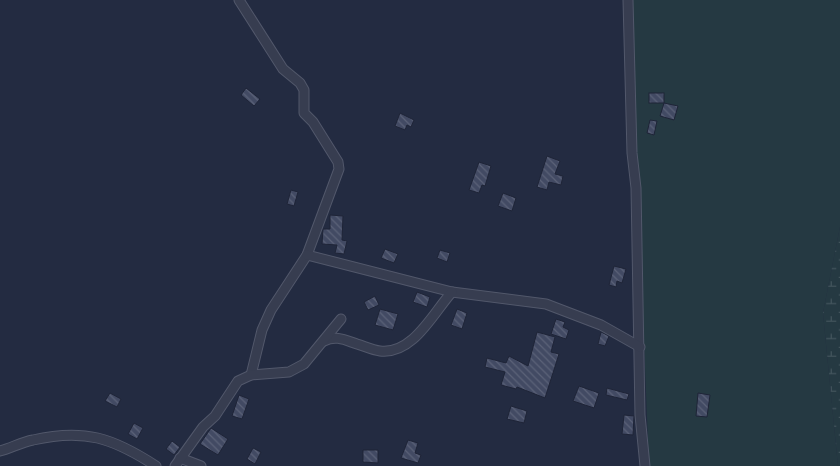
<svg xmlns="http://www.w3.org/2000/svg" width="840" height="466" viewBox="0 0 840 466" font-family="Roboto,sans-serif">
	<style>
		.green { fill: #253942 }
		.wetland { fill: url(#wetland-marsh) }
		.building { fill: url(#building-back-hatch); stroke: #1e2437 }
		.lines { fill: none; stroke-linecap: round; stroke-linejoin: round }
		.minor-casing { stroke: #52586b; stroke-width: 11 }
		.minor { stroke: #373d50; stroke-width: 9 }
	</style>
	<defs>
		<pattern id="wetland-marsh" width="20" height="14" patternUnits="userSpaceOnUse" patternTransform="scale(1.25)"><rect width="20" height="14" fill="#253942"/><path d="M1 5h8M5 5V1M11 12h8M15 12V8" fill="none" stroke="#42545c"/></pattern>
		<pattern id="building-back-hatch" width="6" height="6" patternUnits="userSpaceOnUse" patternTransform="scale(1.25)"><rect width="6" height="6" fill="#424a63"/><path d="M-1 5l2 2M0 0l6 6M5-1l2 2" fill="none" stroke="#5b6278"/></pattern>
	</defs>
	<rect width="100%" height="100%" fill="#232b41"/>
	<!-- green -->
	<path class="green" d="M 630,0 L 840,0 L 840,227 L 823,313 L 838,466 L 649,466 Z"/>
	<!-- wetland -->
	<path class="wetland" d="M 840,227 L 840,466 L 838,466 L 823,313 Z"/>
	<!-- building -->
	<g class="building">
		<path d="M 246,88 L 260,99 L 254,106 L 241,95 Z"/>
		<rect x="649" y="93" width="15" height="10"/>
		<path d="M 664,103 L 678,106 L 674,120 L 660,116 Z"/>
		<path d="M 400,113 L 414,120 L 411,127 L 407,125 L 405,130 L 395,126 Z"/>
		<path d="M 650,120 L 657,121 L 654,135 L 647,133 Z"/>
		<path d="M 547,156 L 560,161 L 555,174 L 563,176 L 561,185 L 549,182 L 547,190 L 537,187 Z"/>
		<path d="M 479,162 L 491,166 L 485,186 L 482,185 L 479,193 L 469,190 Z"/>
		<path d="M 291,190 L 298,192 L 294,206 L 287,204 Z"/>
		<path d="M 503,193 L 516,198 L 512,211 L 498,206 Z"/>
		<path d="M 330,215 L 343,216 L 342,240 L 347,241 L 344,254 L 335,253 L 337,245 L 322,244 L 323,229 L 330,229 Z"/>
		<path d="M 385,249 L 398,254 L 394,263 L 381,258 Z"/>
		<path d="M 440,250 L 450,253 L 447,262 L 437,258 Z"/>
		<path d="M 614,266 L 626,269 L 622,283 L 617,281 L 616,287 L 609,285 Z"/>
		<path d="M 417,292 L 430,297 L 427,307 L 413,302 Z"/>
		<path d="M 375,296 L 379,305 L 368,310 L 364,302 Z"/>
		<path d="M 380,309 L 398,314 L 393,330 L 375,325 Z"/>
		<path d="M 457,309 L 467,313 L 462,329 L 451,325 Z"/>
		<path d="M 556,319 L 565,322 L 563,327 L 569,330 L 566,339 L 551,334 Z"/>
		<path d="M 537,332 L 555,337 L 551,352 L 559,354 L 545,398 L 517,387 L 516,389 L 501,385 L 505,372 L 485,367 L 487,358 L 506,363 L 509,356 L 528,366 Z"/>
		<path d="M 601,332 L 609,336 L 605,346 L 598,344 Z"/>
		<path d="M 579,386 L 599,393 L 594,408 L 573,401 Z"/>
		<path d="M 607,388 L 629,394 L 627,400 L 606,395 Z"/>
		<path d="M 110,393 L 121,399 L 117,407 L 105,401 Z"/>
		<path d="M 698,393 L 710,395 L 707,417 L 696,416 Z"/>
		<path d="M 239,395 L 249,399 L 242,419 L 232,416 Z"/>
		<path d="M 511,406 L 527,411 L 524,423 L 507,419 Z"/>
		<path d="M 624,415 L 634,416 L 633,435 L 622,434 Z"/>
		<path d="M 134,423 L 143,428 L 137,439 L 128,434 Z"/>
		<path d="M 211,428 L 228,439 L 218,455 L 200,444 Z"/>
		<path d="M 408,440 L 418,443 L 415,453 L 421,455 L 418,463 L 401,458 Z"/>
		<path d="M 172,441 L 180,447 L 174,455 L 166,449 Z"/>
		<path d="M 253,448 L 261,452 L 255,464 L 247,459 Z"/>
		<path d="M 363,450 L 378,450 L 378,463 L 363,462 Z"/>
	</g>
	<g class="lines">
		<defs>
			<g id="minor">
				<path d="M 239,0 L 283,69 L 300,83 L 304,90 L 304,113 L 313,122 L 338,162 L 339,169 L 307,255 L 271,310 L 262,330 L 251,375"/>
				<path d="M 628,0 L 632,153 L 636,188 L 640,415 L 645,466"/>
				<path d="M 307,255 L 452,292 L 546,304 L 601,325 L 640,347"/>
				<path d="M 324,341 C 336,335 345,340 357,344 C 364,346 372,350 380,351 C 413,355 433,313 452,292"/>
				<path d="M 0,451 C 11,448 22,442 33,440 C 84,428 113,438 156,466"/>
				<path d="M 180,458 L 201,466"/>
				<path d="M 175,466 L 203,427 L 215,416 L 238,381 L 251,375 L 289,372 L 304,364 L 341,319"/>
			</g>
		</defs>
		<!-- minor casing -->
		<use href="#minor" class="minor-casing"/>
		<!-- minor -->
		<use href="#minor" class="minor"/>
	</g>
</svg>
